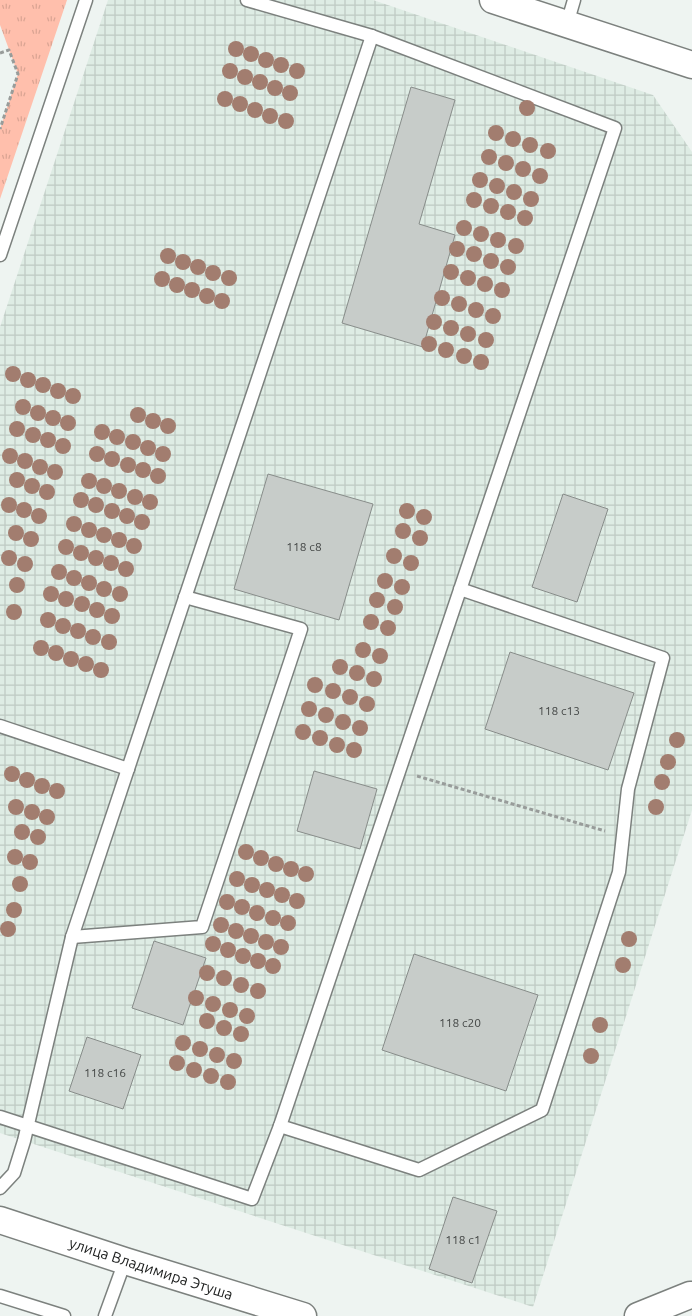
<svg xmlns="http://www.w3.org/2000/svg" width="692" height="1316" viewBox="0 0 692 1316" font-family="Ubuntu,sans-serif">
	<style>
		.industrial { fill: url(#industrial-grid) }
		.grass { fill: url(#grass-tufts) }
		.building { fill: #c7ccc9; stroke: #888d8a }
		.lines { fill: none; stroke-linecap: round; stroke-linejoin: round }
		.lane-casing { stroke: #7c817e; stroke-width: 15 }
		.street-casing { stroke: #7c817e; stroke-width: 29 }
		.path { stroke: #989c9a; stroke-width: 3; stroke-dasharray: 4 2.5; stroke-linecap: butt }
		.lane { stroke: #fff; stroke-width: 12 }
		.street { stroke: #fff; stroke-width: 26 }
		.tree { fill: #a27d6f }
		.labels { text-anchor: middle; stroke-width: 4.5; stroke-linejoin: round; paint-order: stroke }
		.number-label { font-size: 12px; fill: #444746 }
		.street-label { font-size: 15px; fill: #191b1a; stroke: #fff }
	</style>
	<defs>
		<pattern id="industrial-grid" width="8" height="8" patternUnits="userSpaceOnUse" patternTransform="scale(1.25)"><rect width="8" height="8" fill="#deece4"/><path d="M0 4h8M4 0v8" fill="none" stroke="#becac3"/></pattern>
		<pattern id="grass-tufts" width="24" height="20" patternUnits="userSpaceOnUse" patternTransform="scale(1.25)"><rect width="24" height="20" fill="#ffbfac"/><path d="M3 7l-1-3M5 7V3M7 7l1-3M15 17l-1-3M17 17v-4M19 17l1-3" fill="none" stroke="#daa493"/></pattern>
	</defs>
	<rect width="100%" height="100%" fill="#eef4f1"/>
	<!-- industrial -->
	<path class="industrial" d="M 108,0 L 373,0 L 653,95 L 692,152 L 692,810 L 533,1307 L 0,1133 L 0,327 Z"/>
	<!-- grass -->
	<path class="grass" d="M 0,0 L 67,0 L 0,199 L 0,129 L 18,74 L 0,25 Z"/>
	<!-- building -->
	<g class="building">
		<path d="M 411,87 L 455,100 L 419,224 L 455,235 L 423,347 L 342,323 Z"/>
		<path d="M 268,474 L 373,504 L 339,620 L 234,589 Z"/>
		<path d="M 563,494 L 608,509 L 577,602 L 532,587 Z"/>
		<path d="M 510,652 L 634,693 L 608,770 L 485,729 Z"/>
		<path d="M 314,771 L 377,789 L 360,849 L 297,831 Z"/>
		<path d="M 154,941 L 206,958 L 183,1025 L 132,1008 Z"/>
		<path d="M 414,954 L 538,995 L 506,1091 L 382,1050 Z"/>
		<path d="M 87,1037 L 141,1055 L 123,1109 L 69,1091 Z"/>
		<path d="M 453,1197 L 497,1211 L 472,1283 L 429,1269 Z"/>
	</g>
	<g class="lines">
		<defs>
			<g id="lane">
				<path d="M 247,0 L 372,36 L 615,128 L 280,1126 L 419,1170 L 542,1110 L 619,872 L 628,789 L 663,658 L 460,589"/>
				<path d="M 567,24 L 574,0"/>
				<path d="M 0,255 L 86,0"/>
				<path d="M 0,726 L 128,769"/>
				<path d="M 72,937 L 202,927 L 301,629 L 185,597"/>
				<path d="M 0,1117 L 252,1199 L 280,1126"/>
				<path d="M 0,1188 L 14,1173 L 24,1141 L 72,937 L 372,36"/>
				<path d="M 0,1296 L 64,1316"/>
				<path d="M 105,1316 L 125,1261"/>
			</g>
			<g id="street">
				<path d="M 493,0 L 692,65"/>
				<path d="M 0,1220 L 125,1261 L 303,1316"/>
				<path d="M 638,1316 L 690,1295 L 692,1295"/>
			</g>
		</defs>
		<!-- lane casing -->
		<use href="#lane" class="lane-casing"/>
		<!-- street casing -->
		<use href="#street" class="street-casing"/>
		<!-- path -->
		<g class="path">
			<path d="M 0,53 L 9,50 L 18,74 L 0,129"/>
			<path d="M 417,776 L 605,831"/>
		</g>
		<!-- lane -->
		<use href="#lane" class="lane"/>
		<!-- street -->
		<use href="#street" class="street"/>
	</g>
	<!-- trees -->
	<g class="tree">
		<circle cx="236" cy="49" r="8"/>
		<circle cx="251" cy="54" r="8"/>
		<circle cx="266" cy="60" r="8"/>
		<circle cx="281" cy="65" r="8"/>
		<circle cx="230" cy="71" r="8"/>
		<circle cx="297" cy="71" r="8"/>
		<circle cx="245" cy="77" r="8"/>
		<circle cx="260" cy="82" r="8"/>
		<circle cx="275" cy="88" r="8"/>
		<circle cx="290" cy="93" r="8"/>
		<circle cx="225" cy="99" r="8"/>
		<circle cx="240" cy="104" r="8"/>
		<circle cx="527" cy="108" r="8"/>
		<circle cx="255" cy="110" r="8"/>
		<circle cx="270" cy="116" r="8"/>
		<circle cx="286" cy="121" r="8"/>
		<circle cx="496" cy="133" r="8"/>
		<circle cx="513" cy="139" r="8"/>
		<circle cx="530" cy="145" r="8"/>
		<circle cx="548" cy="151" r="8"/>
		<circle cx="489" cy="157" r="8"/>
		<circle cx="506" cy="163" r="8"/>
		<circle cx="523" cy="169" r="8"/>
		<circle cx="540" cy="176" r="8"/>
		<circle cx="480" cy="180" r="8"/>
		<circle cx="497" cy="186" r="8"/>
		<circle cx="514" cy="192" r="8"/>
		<circle cx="531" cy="199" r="8"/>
		<circle cx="474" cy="200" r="8"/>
		<circle cx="491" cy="206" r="8"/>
		<circle cx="508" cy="212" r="8"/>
		<circle cx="525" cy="218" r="8"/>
		<circle cx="464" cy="228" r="8"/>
		<circle cx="481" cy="234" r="8"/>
		<circle cx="498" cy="240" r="8"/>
		<circle cx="516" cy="246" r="8"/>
		<circle cx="457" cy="249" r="8"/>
		<circle cx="474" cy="254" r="8"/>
		<circle cx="168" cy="256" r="8"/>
		<circle cx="491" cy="261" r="8"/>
		<circle cx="183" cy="262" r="8"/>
		<circle cx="198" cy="267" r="8"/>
		<circle cx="508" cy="267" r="8"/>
		<circle cx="451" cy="272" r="8"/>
		<circle cx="213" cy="273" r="8"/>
		<circle cx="229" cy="278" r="8"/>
		<circle cx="468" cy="278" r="8"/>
		<circle cx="162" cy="279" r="8"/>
		<circle cx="485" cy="284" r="8"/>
		<circle cx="177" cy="285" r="8"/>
		<circle cx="192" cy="290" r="8"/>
		<circle cx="502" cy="290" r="8"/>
		<circle cx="207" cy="296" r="8"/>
		<circle cx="442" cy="298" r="8"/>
		<circle cx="222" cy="301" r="8"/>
		<circle cx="459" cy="304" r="8"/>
		<circle cx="476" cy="310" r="8"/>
		<circle cx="493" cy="316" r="8"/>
		<circle cx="434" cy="322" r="8"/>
		<circle cx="451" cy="328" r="8"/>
		<circle cx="468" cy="334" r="8"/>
		<circle cx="486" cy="340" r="8"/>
		<circle cx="429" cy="344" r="8"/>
		<circle cx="446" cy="350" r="8"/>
		<circle cx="464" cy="356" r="8"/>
		<circle cx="481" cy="362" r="8"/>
		<circle cx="13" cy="374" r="8"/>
		<circle cx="28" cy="380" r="8"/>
		<circle cx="43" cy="385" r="8"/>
		<circle cx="58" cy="391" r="8"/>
		<circle cx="73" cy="396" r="8"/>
		<circle cx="23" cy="407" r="8"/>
		<circle cx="38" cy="413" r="8"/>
		<circle cx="138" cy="415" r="8"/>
		<circle cx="53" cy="418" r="8"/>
		<circle cx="153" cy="421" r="8"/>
		<circle cx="68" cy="423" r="8"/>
		<circle cx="168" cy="426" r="8"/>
		<circle cx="17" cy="429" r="8"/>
		<circle cx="102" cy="432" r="8"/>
		<circle cx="33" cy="435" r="8"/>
		<circle cx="117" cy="437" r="8"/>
		<circle cx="48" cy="440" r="8"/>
		<circle cx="133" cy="442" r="8"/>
		<circle cx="63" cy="446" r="8"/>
		<circle cx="148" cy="448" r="8"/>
		<circle cx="97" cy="454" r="8"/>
		<circle cx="163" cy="454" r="8"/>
		<circle cx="10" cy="456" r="8"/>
		<circle cx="112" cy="459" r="8"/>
		<circle cx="25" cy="461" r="8"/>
		<circle cx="128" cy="465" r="8"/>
		<circle cx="40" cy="467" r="8"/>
		<circle cx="143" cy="470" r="8"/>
		<circle cx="55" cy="472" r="8"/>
		<circle cx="158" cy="476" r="8"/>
		<circle cx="17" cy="480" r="8"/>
		<circle cx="89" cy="481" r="8"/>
		<circle cx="32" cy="486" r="8"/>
		<circle cx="104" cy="486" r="8"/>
		<circle cx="119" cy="491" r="8"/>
		<circle cx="47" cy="492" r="8"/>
		<circle cx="135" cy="497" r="8"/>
		<circle cx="81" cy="500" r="8"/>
		<circle cx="150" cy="502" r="8"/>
		<circle cx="9" cy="505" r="8"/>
		<circle cx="96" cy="505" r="8"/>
		<circle cx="24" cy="510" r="8"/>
		<circle cx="112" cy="511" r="8"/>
		<circle cx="407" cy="511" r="8"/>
		<circle cx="39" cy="516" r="8"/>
		<circle cx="127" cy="516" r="8"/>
		<circle cx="424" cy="517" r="8"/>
		<circle cx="142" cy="522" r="8"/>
		<circle cx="74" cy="524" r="8"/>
		<circle cx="89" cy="530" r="8"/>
		<circle cx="403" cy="531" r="8"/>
		<circle cx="16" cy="533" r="8"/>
		<circle cx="104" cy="535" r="8"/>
		<circle cx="420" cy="538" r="8"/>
		<circle cx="31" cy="539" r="8"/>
		<circle cx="119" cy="540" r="8"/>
		<circle cx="134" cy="546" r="8"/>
		<circle cx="66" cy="547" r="8"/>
		<circle cx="81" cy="553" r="8"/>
		<circle cx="394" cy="556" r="8"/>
		<circle cx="9" cy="558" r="8"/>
		<circle cx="96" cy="558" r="8"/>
		<circle cx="111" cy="563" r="8"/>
		<circle cx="411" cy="563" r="8"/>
		<circle cx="25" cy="564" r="8"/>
		<circle cx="126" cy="569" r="8"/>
		<circle cx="59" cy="572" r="8"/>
		<circle cx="74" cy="578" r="8"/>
		<circle cx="385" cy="581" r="8"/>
		<circle cx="89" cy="583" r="8"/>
		<circle cx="17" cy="585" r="8"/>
		<circle cx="402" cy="587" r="8"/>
		<circle cx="104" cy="589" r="8"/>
		<circle cx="51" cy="594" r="8"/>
		<circle cx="120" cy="594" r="8"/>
		<circle cx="66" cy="599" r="8"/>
		<circle cx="377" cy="600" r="8"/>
		<circle cx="82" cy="604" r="8"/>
		<circle cx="395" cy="607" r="8"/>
		<circle cx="97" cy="610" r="8"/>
		<circle cx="14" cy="612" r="8"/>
		<circle cx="112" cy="616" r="8"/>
		<circle cx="48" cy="620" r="8"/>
		<circle cx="371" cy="622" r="8"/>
		<circle cx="63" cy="626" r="8"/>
		<circle cx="388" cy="628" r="8"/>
		<circle cx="78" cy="631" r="8"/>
		<circle cx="93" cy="637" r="8"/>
		<circle cx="109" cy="642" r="8"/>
		<circle cx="41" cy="648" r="8"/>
		<circle cx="363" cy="650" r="8"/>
		<circle cx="56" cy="653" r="8"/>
		<circle cx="380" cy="656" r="8"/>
		<circle cx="71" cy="659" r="8"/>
		<circle cx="86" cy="664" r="8"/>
		<circle cx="340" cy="667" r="8"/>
		<circle cx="101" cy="670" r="8"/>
		<circle cx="357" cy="673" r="8"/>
		<circle cx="374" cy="679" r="8"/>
		<circle cx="315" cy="685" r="8"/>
		<circle cx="333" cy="691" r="8"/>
		<circle cx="350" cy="697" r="8"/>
		<circle cx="367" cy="704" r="8"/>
		<circle cx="309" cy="709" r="8"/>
		<circle cx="326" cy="715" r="8"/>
		<circle cx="343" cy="722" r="8"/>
		<circle cx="360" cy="728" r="8"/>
		<circle cx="303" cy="732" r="8"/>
		<circle cx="320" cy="738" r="8"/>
		<circle cx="677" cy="740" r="8"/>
		<circle cx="337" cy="745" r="8"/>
		<circle cx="354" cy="750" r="8"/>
		<circle cx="668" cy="762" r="8"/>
		<circle cx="12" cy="774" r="8"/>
		<circle cx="27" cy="780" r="8"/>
		<circle cx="662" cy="782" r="8"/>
		<circle cx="42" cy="786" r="8"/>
		<circle cx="57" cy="791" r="8"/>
		<circle cx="16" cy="807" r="8"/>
		<circle cx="656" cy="807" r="8"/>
		<circle cx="32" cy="812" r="8"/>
		<circle cx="47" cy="817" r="8"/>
		<circle cx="22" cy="832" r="8"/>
		<circle cx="38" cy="837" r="8"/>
		<circle cx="246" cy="852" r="8"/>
		<circle cx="15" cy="857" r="8"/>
		<circle cx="261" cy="858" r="8"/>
		<circle cx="30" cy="862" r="8"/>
		<circle cx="276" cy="864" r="8"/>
		<circle cx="291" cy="869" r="8"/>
		<circle cx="306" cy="874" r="8"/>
		<circle cx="237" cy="879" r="8"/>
		<circle cx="20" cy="884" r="8"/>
		<circle cx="252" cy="885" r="8"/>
		<circle cx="267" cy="890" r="8"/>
		<circle cx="282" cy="895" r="8"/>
		<circle cx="297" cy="901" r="8"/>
		<circle cx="227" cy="902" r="8"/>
		<circle cx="242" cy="907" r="8"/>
		<circle cx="14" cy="910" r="8"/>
		<circle cx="257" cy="913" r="8"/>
		<circle cx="273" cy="918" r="8"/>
		<circle cx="288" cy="923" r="8"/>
		<circle cx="221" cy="925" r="8"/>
		<circle cx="8" cy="929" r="8"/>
		<circle cx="236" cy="931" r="8"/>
		<circle cx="251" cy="936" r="8"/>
		<circle cx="629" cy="939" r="8"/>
		<circle cx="266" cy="942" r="8"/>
		<circle cx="213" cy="944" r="8"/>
		<circle cx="281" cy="947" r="8"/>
		<circle cx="228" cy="950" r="8"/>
		<circle cx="243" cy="956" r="8"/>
		<circle cx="258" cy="961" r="8"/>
		<circle cx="623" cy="965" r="8"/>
		<circle cx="273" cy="966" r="8"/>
		<circle cx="207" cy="973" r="8"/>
		<circle cx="224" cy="978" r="8"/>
		<circle cx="241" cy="985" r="8"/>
		<circle cx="258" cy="991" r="8"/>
		<circle cx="196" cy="998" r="8"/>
		<circle cx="213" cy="1004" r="8"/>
		<circle cx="230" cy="1010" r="8"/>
		<circle cx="247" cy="1016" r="8"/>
		<circle cx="207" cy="1021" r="8"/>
		<circle cx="600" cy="1025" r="8"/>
		<circle cx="224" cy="1028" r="8"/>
		<circle cx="241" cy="1034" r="8"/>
		<circle cx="183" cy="1043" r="8"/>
		<circle cx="200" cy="1049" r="8"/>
		<circle cx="217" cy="1055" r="8"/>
		<circle cx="591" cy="1056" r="8"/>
		<circle cx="234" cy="1061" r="8"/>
		<circle cx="177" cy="1063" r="8"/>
		<circle cx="194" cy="1070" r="8"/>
		<circle cx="211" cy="1076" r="8"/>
		<circle cx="228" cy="1082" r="8"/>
	</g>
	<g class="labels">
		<!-- number labels -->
		<g class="number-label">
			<text x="304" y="551">118 с8</text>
			<text x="559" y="715">118 с13</text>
			<text x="460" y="1027">118 с20</text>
			<text x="105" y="1077">118 с16</text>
			<text x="463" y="1244">118 с1</text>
		</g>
		<!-- street labels -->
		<g class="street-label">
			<text transform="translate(151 1269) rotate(18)" y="5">улица Владимира Этуша</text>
		</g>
	</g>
</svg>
